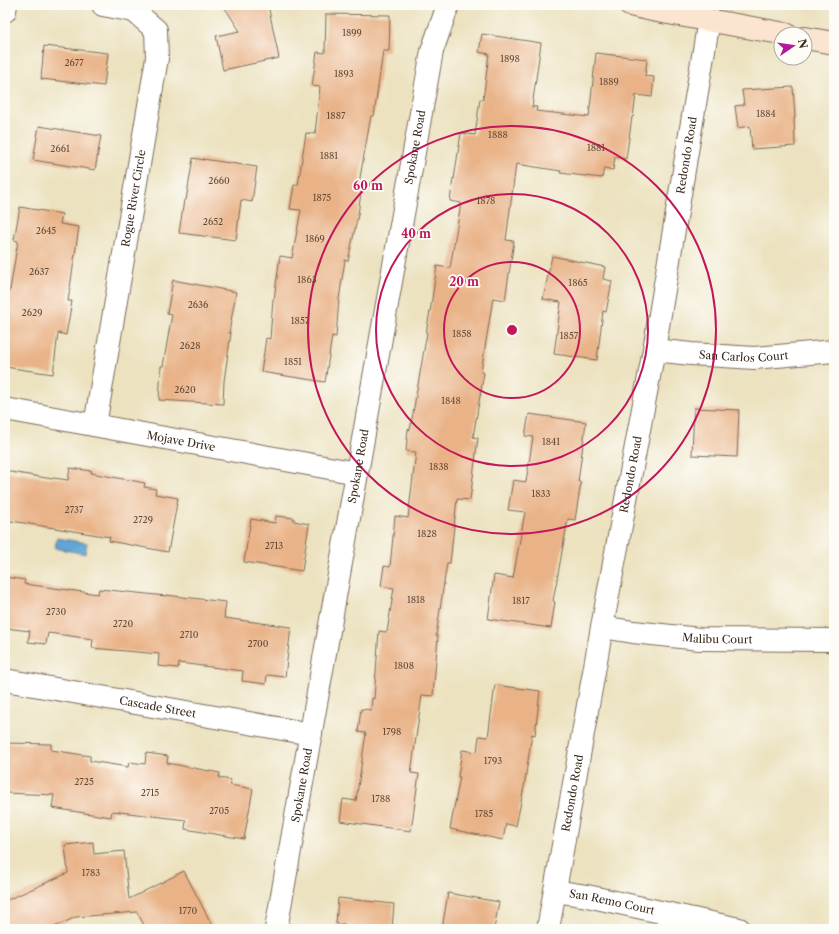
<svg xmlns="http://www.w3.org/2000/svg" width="839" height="934" viewBox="0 0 839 934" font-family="'Libre Caslon Text',serif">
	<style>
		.water { fill: #5fa5d5; stroke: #4d687a }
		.building { fill: #e9b287 }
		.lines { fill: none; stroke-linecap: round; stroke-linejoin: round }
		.street-casing { stroke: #796a57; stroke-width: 24 }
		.secondary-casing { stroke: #796a57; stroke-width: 24 }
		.street { stroke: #fff; stroke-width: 22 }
		.secondary { stroke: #fce5d0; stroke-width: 22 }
		.ring { fill: none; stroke: #c2185b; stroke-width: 2 }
		.labels { text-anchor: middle; stroke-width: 3.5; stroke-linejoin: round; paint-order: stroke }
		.number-label { font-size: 9px; fill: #664c38 }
		.street-label { font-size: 11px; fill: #3b2a1e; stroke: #fdfcf7 }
		.centre { fill: #c2185b; stroke: #fdfcf7; stroke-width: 2 }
		.ring-label { font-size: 12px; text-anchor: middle; font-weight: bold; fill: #c2185b; stroke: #fdfcf7; stroke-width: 3.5; stroke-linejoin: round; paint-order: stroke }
	</style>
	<rect width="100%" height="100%" fill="#fdfcf7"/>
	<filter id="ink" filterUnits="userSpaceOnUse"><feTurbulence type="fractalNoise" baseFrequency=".025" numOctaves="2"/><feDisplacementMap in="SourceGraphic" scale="8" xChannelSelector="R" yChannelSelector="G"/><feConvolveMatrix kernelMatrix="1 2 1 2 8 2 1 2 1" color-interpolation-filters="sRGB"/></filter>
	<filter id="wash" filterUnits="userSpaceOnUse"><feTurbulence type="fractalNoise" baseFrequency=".012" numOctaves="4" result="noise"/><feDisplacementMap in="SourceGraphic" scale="16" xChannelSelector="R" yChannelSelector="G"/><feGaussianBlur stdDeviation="0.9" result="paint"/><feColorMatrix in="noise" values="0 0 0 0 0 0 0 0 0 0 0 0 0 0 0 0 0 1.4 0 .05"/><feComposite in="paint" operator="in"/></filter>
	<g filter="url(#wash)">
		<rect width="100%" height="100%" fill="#ece2c0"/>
		<!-- water -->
		<path class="water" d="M 57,538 L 87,543 L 85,554 L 55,548 Z"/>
		<g id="blocks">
			<!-- building -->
			<g class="building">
				<path d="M 223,5 L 268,5 L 279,58 L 223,70 L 216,36 L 240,31 Z"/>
				<path d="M 326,14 L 390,15 L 389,51 L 383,51 L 374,116 L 371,116 L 359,183 L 362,184 L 358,215 L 348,261 L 345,260 L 339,299 L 336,337 L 332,336 L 325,382 L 261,372 L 266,338 L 270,339 L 273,299 L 274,299 L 280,256 L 292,258 L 301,210 L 290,209 L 294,185 L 298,185 L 306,133 L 315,134 L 320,87 L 312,86 L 317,52 L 325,53 Z"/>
				<path d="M 482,34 L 541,43 L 532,107 L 537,107 L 536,111 L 589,117 L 596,53 L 647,59 L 645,76 L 654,77 L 652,97 L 636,95 L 633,117 L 632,117 L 626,159 L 615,157 L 613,170 L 604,168 L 602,178 L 560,173 L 561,171 L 516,164 L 506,240 L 514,241 L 505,300 L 493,298 L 481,372 L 484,373 L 473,437 L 478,438 L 470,500 L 457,499 L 450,563 L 447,563 L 436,636 L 438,636 L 433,696 L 422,695 L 411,773 L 419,774 L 411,831 L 340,821 L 343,799 L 356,801 L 366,733 L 358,732 L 361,709 L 371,710 L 372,698 L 374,699 L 379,631 L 387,632 L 394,588 L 381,586 L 384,566 L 390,567 L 395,516 L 408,518 L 416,452 L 406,451 L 408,429 L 410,430 L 427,333 L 426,333 L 430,311 L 430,312 L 437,266 L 450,268 L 461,203 L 450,201 L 453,178 L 454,179 L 461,133 L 475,135 L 480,99 L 483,100 L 489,54 L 479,52 Z"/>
				<path d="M 44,46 L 108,53 L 104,86 L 41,79 Z"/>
				<path d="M 793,87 L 795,118 L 794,118 L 795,146 L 752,149 L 750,126 L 738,128 L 735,106 L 744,105 L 742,90 Z"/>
				<path d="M 39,126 L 101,136 L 95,170 L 33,160 Z"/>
				<path d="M 193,158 L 204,160 L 203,159 L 257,167 L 252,202 L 241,200 L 236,240 L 179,233 L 184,200 L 186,200 Z"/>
				<path d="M 20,207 L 62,214 L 60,224 L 79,227 L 68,301 L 72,301 L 66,335 L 58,333 L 53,374 L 5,367 L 5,310 L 9,290 L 10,290 L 18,241 L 14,240 Z"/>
				<path d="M 552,256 L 605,267 L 603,279 L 612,281 L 606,312 L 603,311 L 597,360 L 554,354 L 561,302 L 543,299 Z"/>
				<path d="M 173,280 L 236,292 L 229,333 L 231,333 L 224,381 L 223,404 L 159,400 L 161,366 L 163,366 L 172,314 L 167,313 Z"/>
				<path d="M 694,408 L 739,410 L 737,457 L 692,455 Z"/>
				<path d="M 529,414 L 586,422 L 578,482 L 581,482 L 575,520 L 568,519 L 553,601 L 555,602 L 551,628 L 488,619 L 494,575 L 513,578 L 525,512 L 508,510 L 513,480 L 526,482 L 533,437 L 525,436 Z"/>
				<path d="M 70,468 L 92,471 L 91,473 L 145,483 L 144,487 L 156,489 L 155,494 L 178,498 L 168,552 L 109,541 L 110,537 L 5,520 L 5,471 L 52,479 L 53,478 L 68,480 Z"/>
				<path d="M 276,516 L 294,518 L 294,521 L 309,524 L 302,571 L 244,562 L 251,519 L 275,523 Z"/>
				<path d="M 5,577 L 25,580 L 24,584 L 98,594 L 99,589 L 166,596 L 166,595 L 226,602 L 224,618 L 291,627 L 285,677 L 267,675 L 266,684 L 242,681 L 243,671 L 179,663 L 178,668 L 158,666 L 159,654 L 92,648 L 93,639 L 48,633 L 46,644 L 28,642 L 30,631 L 5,628 Z"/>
				<path d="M 495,685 L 540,691 L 535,735 L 532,734 L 524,787 L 516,826 L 506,824 L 503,840 L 450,829 L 460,777 L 458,777 L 462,750 L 477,752 L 479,736 L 488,737 Z"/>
				<path d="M 5,743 L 51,744 L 51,750 L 90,756 L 90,761 L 128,767 L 129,762 L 145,764 L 146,753 L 168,756 L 167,763 L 220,773 L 219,778 L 231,780 L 230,785 L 253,789 L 244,839 L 185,829 L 186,820 L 112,811 L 111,817 L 52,808 L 54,795 L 5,793 Z"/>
				<path d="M 93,842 L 94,854 L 124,851 L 129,899 L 184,871 L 214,929 L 146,929 L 137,912 L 76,917 L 50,929 L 5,929 L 5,901 L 68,873 L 65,845 Z"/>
				<path d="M 448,893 L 499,902 L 494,929 L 442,929 Z"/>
				<path d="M 338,898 L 394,904 L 392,929 L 344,929 L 344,924 L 336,924 Z"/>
			</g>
		</g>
	</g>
	<g filter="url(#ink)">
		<use href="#blocks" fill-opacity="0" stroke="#796a57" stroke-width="1"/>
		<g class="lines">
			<defs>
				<g id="street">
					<path d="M 5,11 L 6,5"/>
					<path id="s1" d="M 654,350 L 691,354 L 754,358 L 834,351"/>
					<path id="s2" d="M 5,409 L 357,473"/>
					<path id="s3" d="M 95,425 L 157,58 L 156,30 L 134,11 L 103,5"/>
					<path id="s4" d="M 602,627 L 633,632 L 700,639 L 834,640"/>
					<path id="s5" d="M 5,680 L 311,734"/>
					<path id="s6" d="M 555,891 L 587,896 L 739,929"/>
					<path id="s7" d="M 276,929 L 432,51 L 448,5"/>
					<path id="s8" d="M 548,929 L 602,627 L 654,350 L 709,20"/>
				</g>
				<g id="secondary">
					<path d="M 630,5 L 657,11 L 786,34"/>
					<path d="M 805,38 L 834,43"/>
				</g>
			</defs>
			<!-- street casing -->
			<use href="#street" class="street-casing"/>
			<!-- secondary casing -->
			<use href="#secondary" class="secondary-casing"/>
			<!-- street -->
			<use href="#street" class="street"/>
			<!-- secondary -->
			<use href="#secondary" class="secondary"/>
		</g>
	</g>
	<!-- distance rings -->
	<g class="ring">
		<circle cx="512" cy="330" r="68"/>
		<circle cx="512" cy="330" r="136"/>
		<circle cx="512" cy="330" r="204"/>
	</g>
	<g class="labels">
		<!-- number labels -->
		<g class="number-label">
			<text x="352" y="36">1899</text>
			<text x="510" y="62">1898</text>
			<text x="74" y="66">2677</text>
			<text x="344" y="77">1893</text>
			<text x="609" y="85">1889</text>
			<text x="766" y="117">1884</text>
			<text x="336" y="119">1887</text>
			<text x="498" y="138">1888</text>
			<text x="596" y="151">1881</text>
			<text x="60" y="152">2661</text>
			<text x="329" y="159">1881</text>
			<text x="219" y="184">2660</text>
			<text x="322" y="201">1875</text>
			<text x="486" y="204">1878</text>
			<text x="213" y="225">2652</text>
			<text x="46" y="234">2645</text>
			<text x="315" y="242">1869</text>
			<text x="39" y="275">2637</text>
			<text x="307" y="283">1863</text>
			<text x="578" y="286">1865</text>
			<text x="198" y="308">2636</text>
			<text x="32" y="316">2629</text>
			<text x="300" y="324">1857</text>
			<text x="462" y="337">1858</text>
			<text x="569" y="339">1857</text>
			<text x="190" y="349">2628</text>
			<text x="293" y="365">1851</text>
			<text x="185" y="393">2620</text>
			<text x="451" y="404">1848</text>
			<text x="551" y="445">1841</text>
			<text x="439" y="470">1838</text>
			<text x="541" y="497">1833</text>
			<text x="74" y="513">2737</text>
			<text x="143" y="523">2729</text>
			<text x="427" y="537">1828</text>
			<text x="274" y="549">2713</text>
			<text x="416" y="603">1818</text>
			<text x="521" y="604">1817</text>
			<text x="56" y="615">2730</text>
			<text x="123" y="627">2720</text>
			<text x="189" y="638">2710</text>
			<text x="258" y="647">2700</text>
			<text x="404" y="669">1808</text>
			<text x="392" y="735">1798</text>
			<text x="493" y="764">1793</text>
			<text x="84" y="785">2725</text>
			<text x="150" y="796">2715</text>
			<text x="381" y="802">1788</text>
			<text x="219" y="814">2705</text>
			<text x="484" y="817">1785</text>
			<text x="91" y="876">1783</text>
			<text x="188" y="914">1770</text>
		</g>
		<!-- street labels -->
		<g class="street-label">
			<text dy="4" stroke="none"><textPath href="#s7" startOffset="794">Spokane Road</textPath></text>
			<text dy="4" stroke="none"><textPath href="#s8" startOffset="786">Redondo Road</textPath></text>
			<text dy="4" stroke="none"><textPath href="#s3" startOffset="230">Rogue River Circle</textPath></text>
			<text dy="4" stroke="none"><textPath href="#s1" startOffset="90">San Carlos Court</textPath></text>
			<text dy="4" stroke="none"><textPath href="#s2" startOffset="179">Mojave Drive</textPath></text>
			<text dy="4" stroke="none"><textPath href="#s7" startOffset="470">Spokane Road</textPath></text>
			<text dy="4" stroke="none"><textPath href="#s8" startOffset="462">Redondo Road</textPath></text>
			<text dy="4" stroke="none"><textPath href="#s4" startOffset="116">Malibu Court</textPath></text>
			<text dy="4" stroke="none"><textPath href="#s5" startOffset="155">Cascade Street</textPath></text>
			<text dy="4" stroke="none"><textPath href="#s7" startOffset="146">Spokane Road</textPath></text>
			<text dy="4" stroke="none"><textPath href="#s8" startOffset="138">Redondo Road</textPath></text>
			<text dy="4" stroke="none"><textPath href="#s6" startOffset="58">San Remo Court</textPath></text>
		</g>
	</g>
	<circle cx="512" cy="330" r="6" class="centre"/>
	<g class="ring-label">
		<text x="368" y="190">60 m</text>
		<text x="416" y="238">40 m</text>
		<text x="464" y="286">20 m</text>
	</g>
	<!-- margin -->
	<rect width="839" height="934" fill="none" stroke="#fdfcf7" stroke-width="20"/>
	<!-- north arrow -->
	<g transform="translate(793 46) rotate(77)"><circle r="19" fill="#fdfcf7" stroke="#afa8a0"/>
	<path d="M0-3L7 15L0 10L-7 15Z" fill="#b5179e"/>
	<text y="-6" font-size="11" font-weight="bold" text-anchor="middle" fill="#3b2a1e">N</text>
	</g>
</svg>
